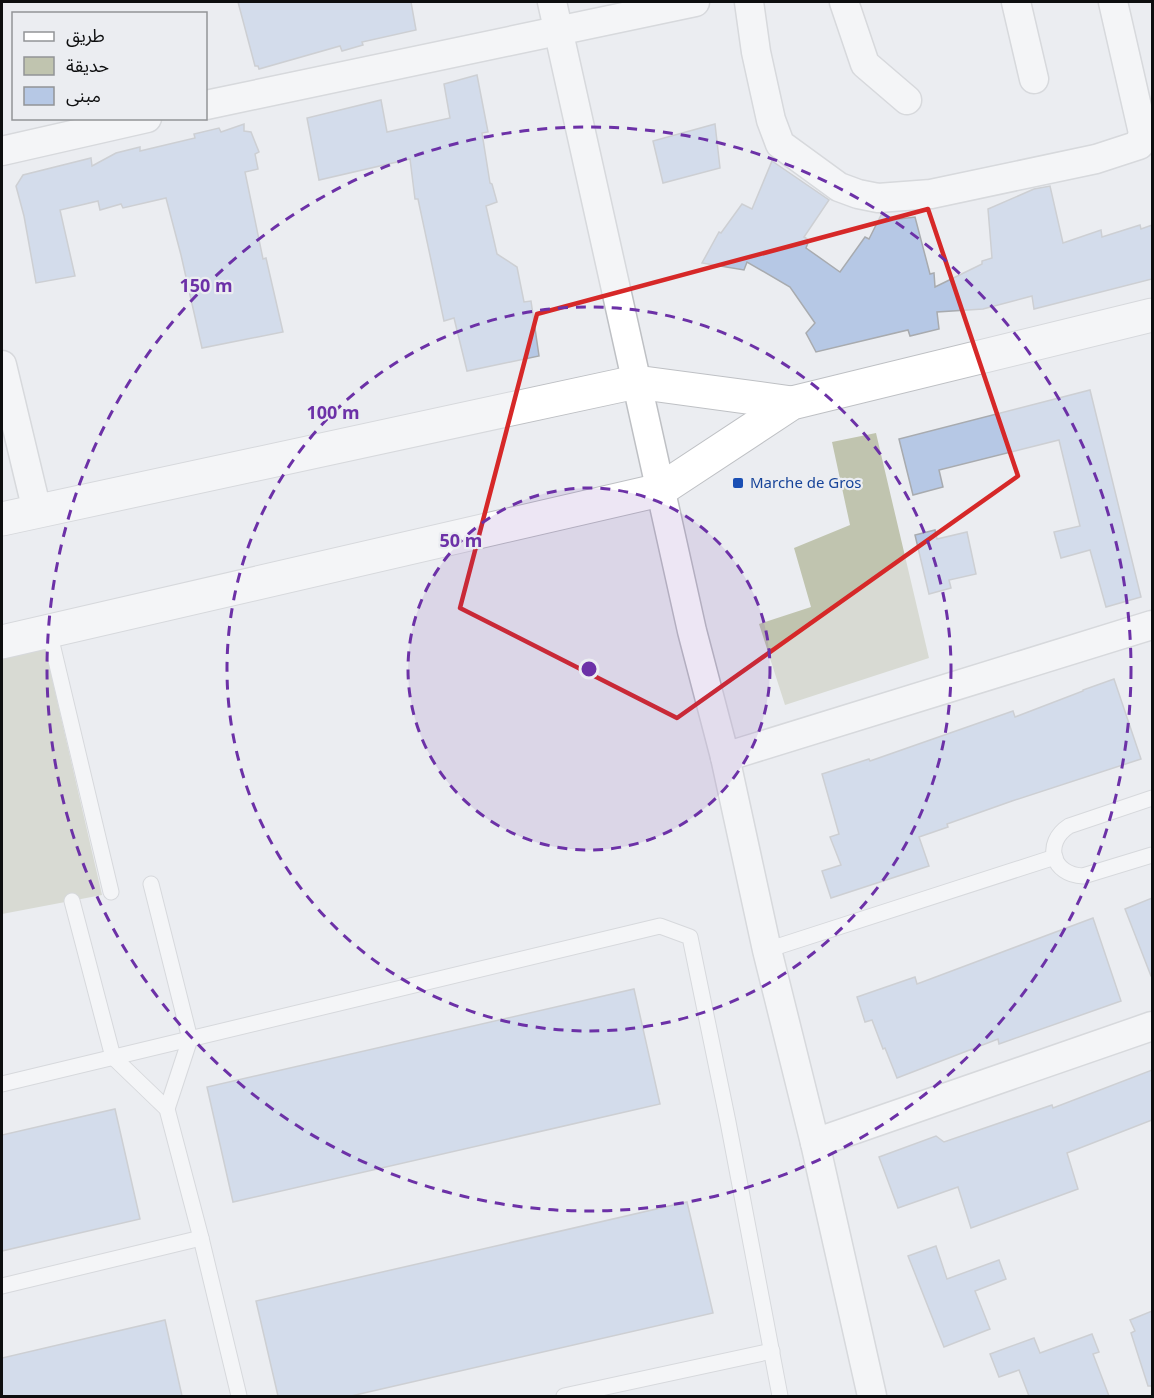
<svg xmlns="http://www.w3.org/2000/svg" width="1154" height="1398" viewBox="0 0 1154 1398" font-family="'Noto Sans','Noto Sans Arabic',sans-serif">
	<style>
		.green { fill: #c0c4af }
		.building { fill: #b6c8e5; stroke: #a8abaf; stroke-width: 1.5 }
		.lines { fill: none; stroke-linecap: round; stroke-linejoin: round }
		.lane-casing { stroke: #bec0c4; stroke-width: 17 }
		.street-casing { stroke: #bec0c4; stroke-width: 31 }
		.secondary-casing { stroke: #bec0c4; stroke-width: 35 }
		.lane { stroke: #fff; stroke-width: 15 }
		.street { stroke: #fff; stroke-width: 28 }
		.secondary { stroke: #fff; stroke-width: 33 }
		.marked { fill: none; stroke: #d62828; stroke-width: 4.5; stroke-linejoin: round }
		.ring { fill: none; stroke: #6c31a7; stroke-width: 3; stroke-dasharray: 10 8 }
		.transit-dot { fill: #1a4fb4; stroke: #ebedf1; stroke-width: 2 }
		.labels { text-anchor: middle; stroke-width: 4.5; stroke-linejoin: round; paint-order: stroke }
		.transit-label { font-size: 15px; fill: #164399; stroke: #ebedf1; text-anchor: start }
		.centre { fill: #6c31a7; stroke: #ebedf1; stroke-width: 3 }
		.ring-label { font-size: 18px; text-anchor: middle; font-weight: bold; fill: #6c31a7; stroke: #ebedf1; stroke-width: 4.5; stroke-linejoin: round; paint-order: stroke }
	</style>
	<rect width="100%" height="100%" fill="#ebedf1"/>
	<!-- green -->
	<g class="green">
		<path d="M 876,433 L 929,658 L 785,705 L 759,624 L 811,607 L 794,548 L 850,525 L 832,442 Z"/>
		<path d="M 42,635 L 102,895 L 2,914 L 2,648 Z"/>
	</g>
	<!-- building -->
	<g class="building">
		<path d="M 238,2 L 411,2 L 416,30 L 362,42 L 363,45 L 342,51 L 340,46 L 259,69 L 258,66 L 255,66 Z"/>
		<path d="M 477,75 L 488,132 L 482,133 L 490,183 L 492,184 L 497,202 L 486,206 L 497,254 L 517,267 L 524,302 L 531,301 L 539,356 L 467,371 L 454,318 L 444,321 L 418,199 L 415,199 L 410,159 L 319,180 L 307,118 L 381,100 L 387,132 L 450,118 L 444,84 Z"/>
		<path d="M 244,124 L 244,131 L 251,132 L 259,152 L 255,154 L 258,169 L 245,172 L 263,259 L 266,258 L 283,332 L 202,348 L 181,255 L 166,198 L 123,208 L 121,204 L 100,210 L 98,201 L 60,210 L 75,276 L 36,283 L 24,216 L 16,186 L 23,175 L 91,158 L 92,166 L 116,153 L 140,147 L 140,151 L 195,138 L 194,134 L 219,128 L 221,132 Z"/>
		<path d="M 715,124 L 720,168 L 663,183 L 653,141 Z"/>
		<path d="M 772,161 L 829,200 L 804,237 L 809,240 L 806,248 L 840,272 L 865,237 L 869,239 L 881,215 L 899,219 L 915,217 L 930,274 L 934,273 L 935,287 L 982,264 L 982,261 L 992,258 L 988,209 L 1034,189 L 1050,186 L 1063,243 L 1101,230 L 1102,237 L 1140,225 L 1141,229 L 1152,225 L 1152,279 L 1034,309 L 1032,296 L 983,309 L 937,312 L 939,329 L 910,336 L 908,330 L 816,352 L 806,333 L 815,323 L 790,287 L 747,262 L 744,270 L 702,263 L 719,232 L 721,233 L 742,204 L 752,209 Z"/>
		<path d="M 1090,390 L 1141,597 L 1106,607 L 1090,550 L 1061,558 L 1054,532 L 1080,526 L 1059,440 L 939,470 L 943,487 L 913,495 L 899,439 Z"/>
		<path d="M 935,530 L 937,539 L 967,532 L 976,574 L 949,580 L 951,588 L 929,594 L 915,535 Z"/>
		<path d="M 1114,679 L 1141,759 L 1012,801 L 947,824 L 948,827 L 919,837 L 929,866 L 831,898 L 822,871 L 841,865 L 830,837 L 839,834 L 822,774 L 869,759 L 870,761 L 1013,711 L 1015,717 L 1083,691 L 1083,690 Z"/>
		<path d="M 1152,898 L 1152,976 L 1151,976 L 1125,909 Z"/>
		<path d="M 1093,918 L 1121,1001 L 999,1044 L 998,1039 L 897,1078 L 885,1048 L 883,1049 L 872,1020 L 865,1022 L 857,997 L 915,977 L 917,984 Z"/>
		<path d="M 634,989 L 660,1104 L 233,1202 L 207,1087 Z"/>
		<path d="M 1152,1070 L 1152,1120 L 1067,1153 L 1078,1189 L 971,1228 L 958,1187 L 898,1208 L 879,1157 L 936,1136 L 944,1142 L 1052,1105 L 1053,1108 Z"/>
		<path d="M 115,1109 L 140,1219 L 2,1251 L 2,1135 Z"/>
		<path d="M 687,1202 L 713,1313 L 351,1396 L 278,1396 L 256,1301 Z"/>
		<path d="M 936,1246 L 947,1279 L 999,1260 L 1006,1279 L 975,1291 L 990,1329 L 944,1347 L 908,1256 Z"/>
		<path d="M 1152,1311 L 1152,1386 L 1148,1386 L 1131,1333 L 1135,1331 L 1130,1320 Z"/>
		<path d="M 165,1320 L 182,1396 L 2,1396 L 2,1358 Z"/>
		<path d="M 1092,1334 L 1099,1352 L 1093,1354 L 1109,1396 L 1029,1396 L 1019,1370 L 999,1377 L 990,1354 L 1034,1338 L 1040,1353 Z"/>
	</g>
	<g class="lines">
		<defs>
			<g id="lane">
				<path d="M 49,631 L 111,892"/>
				<path d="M 1152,798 L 1069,826 C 1043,843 1052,875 1083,876 L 1152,855"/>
				<path d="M 151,884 L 190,1039 L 167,1109"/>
				<path d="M 72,901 L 113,1057 L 167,1109 L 201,1238 L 239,1396"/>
				<path d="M 767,950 L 1055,857"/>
				<path d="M 2,1084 L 660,926 L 690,937 L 728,1122 L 780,1396"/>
				<path d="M 2,1286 L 201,1238"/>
				<path d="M 564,1396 L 772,1351"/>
			</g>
			<g id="street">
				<path d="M 552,2 L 692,631 L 725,757 L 767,950 L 815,1143 L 872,1396"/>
				<path d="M 749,2 L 756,52 L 771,120 L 780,144 L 839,187 L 858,194 L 878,198 L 931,194 L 1096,159 L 1139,145 L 1143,133 L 1113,2"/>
				<path d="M 844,2 L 865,64 L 907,100"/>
				<path d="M 1016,2 L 1034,79"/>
				<path d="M 206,105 L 695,2"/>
				<path d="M 2,151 L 147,118"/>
				<path d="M 2,365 L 37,511"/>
				<path d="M 725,757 L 1152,625"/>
				<path d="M 815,1143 L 1152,1026"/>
			</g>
			<g id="secondary">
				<path d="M 2,519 L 636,382 L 792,403"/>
				<path d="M 2,642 L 660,490 L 792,403 L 1152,315"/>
			</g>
		</defs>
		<!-- lane casing -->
		<use href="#lane" class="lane-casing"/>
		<!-- street casing -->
		<use href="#street" class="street-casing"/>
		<!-- secondary casing -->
		<use href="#secondary" class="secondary-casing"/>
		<!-- lane -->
		<use href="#lane" class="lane"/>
		<!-- street -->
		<use href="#street" class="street"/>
		<!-- secondary -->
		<use href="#secondary" class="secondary"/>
	</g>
	<!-- marked area -->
	<path d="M0 0H1154V1398H0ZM 928,209 L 1018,476 L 677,718 L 460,608 L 537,314 Z" fill="#ebedf1" fill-opacity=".55" fill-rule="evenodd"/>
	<path class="marked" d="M 928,209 L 1018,476 L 677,718 L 460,608 L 537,314 Z"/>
	<!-- distance rings -->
	<circle cx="589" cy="669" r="181" fill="#6c31a7" fill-opacity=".12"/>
	<g class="ring">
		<circle cx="589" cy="669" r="181"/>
		<circle cx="589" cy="669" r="362"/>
		<circle cx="589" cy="669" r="542"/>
	</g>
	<!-- markers -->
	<rect class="transit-dot" x="732" y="477" width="12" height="12" rx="3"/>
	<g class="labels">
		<!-- transit labels -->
		<g class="transit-label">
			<text x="750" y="488">Marche de Gros</text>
		</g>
	</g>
	<circle cx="589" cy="669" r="9" class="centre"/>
	<g class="ring-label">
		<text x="206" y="292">150 m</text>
		<text x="333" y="419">100 m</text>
		<text x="461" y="547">50 m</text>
	</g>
	<!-- border -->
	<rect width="1154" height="1398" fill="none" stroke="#0d0e0f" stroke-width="6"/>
	<!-- legend -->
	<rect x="12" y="12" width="195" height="108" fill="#ebedf1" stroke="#929497" stroke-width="1.5"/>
	<rect x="24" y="32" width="30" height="9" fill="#ffffff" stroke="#929497" stroke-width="1.5"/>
	<text x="66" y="42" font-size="18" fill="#0d0e0f">طريق</text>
	<rect x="24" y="57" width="30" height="18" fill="#c0c4af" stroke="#929497" stroke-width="1.5"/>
	<text x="66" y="72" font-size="18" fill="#0d0e0f">حديقة</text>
	<rect x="24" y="87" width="30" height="18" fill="#b6c8e5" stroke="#929497" stroke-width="1.5"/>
	<text x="66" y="102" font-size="18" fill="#0d0e0f">مبنى</text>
</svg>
